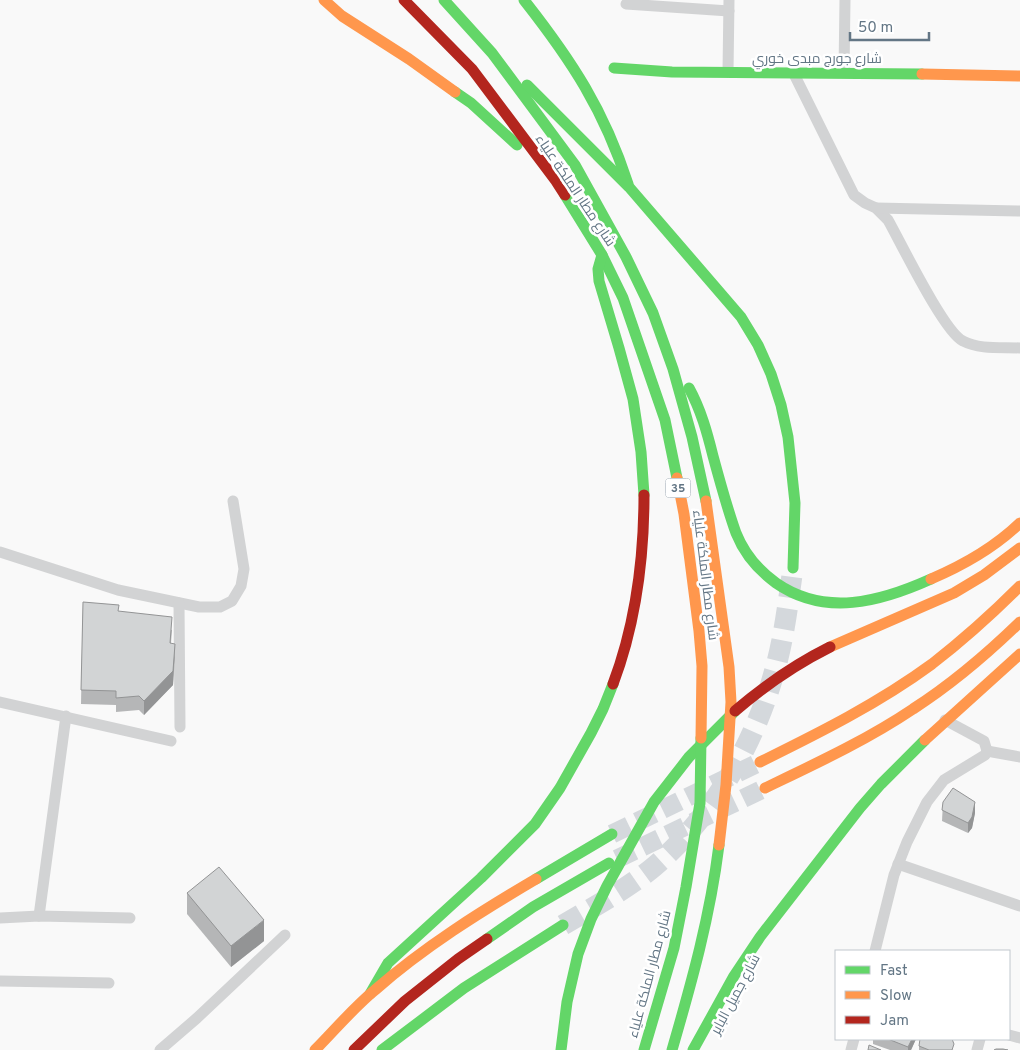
<svg xmlns="http://www.w3.org/2000/svg" width="1020" height="1050" viewBox="0 0 1020 1050" font-family="Overpass,Cairo,sans-serif">
	<style>
		.lines { fill: none; stroke-linecap: round; stroke-linejoin: round }
		.primary-tunnel { stroke: #d4d8dc; stroke-width: 19; stroke-dasharray: 19 9; stroke-linecap: butt }
		.highway-tunnel { stroke: #d4d8dc; stroke-width: 21; stroke-dasharray: 21 11; stroke-linecap: butt }
		.street { stroke: #d2d3d4; stroke-width: 11 }
		.fast { stroke: #63d668; stroke-width: 11 }
		.slow { stroke: #ff974d; stroke-width: 11 }
		.jam { stroke: #b3261e; stroke-width: 11 }
		.wall { fill: #b5b6b7 }
		.shaded-wall { fill: #939495 }
		.building { fill: #d2d4d5; stroke: #939495 }
		.labels { text-anchor: middle; stroke-width: 5; stroke-linejoin: round; paint-order: stroke }
		.shield { fill: #fff; stroke: #929faa; stroke-width: 1 }
		.shield-label { font-size: 12px; font-weight: bold; fill: #637685 }
		.street-label { font-size: 14px; fill: #637685; stroke: #fff }
	</style>
	<rect width="100%" height="100%" fill="#f9f9f9"/>
	<g class="lines">
		<!-- primary-tunnel -->
		<g class="primary-tunnel">
			<path d="M 612,834 L 760,762"/>
			<path d="M 617,859 L 765,788"/>
		</g>
		<!-- highway-tunnel -->
		<path class="highway-tunnel" d="M 563,925 C 592,908 623,891 650,870 C 709,822 754,746 774,673 C 784,639 788,603 793,568"/>
		<!-- street -->
		<g class="street">
			<path d="M 626,4 L 729,11"/>
			<path d="M 728,72 L 729,0"/>
			<path d="M 793,72 L 854,195 L 865,203 L 876,208 L 888,220 C 901,243 944,332 963,341 C 980,350 1002,347 1020,348"/>
			<path d="M 844,72 L 845,0"/>
			<path d="M 876,208 L 1020,211"/>
			<path d="M 0,552 L 118,590 L 199,607 L 220,607 L 232,601 L 241,586 L 244,569 L 233,501"/>
			<path d="M 179,603 L 180,727"/>
			<path d="M 0,702 L 171,741"/>
			<path d="M 987,751 L 1020,757"/>
			<path d="M 898,864 L 1020,906"/>
			<path d="M 39,916 L 66,716"/>
			<path d="M 0,918 L 39,916 L 130,918"/>
			<path d="M 875,951 L 894,875 L 907,842 L 927,802 L 944,780 L 985,755 L 987,751 L 984,741 L 945,720"/>
			<path d="M 0,981 L 109,983"/>
			<path d="M 1009,1035 L 1020,1038"/>
			<path d="M 160,1050 L 197,1018 L 285,935"/>
			<path d="M 851,1050 L 854,1039"/>
			<path d="M 977,1050 L 980,1039"/>
		</g>
		<!-- fast -->
		<g class="fast">
			<path d="M 444,0 L 492,53 L 575,165 L 626,257 L 653,313 L 673,369 L 692,437 L 706,501"/>
			<path d="M 524,0 C 572,61 604,110 628,184"/>
			<path d="M 614,68 L 672,72 L 922,74"/>
			<path d="M 527,85 L 629,187 L 741,317 L 758,345 L 771,374 L 781,405 L 788,437 L 795,503 L 793,568"/>
			<path d="M 455,92 L 471,103 L 517,145"/>
			<path d="M 565,195 L 602,255 L 623,298 L 665,420 L 677,478"/>
			<path d="M 602,255 L 598,269 L 599,281 L 619,348 L 633,399 L 641,452 L 644,495"/>
			<path d="M 689,388 C 701,410 707,432 713,456 C 720,482 727,508 736,533 C 744,553 758,570 776,583 C 825,617 880,602 931,579"/>
			<path d="M 536,879 L 612,834"/>
			<path d="M 487,939 L 533,907 L 609,863"/>
			<path d="M 370,994 L 388,963 L 481,878 L 535,824 L 560,788 L 591,733 L 603,709 L 613,684"/>
			<path d="M 382,1050 L 464,988 L 563,925"/>
			<path d="M 561,1050 L 567,1002 L 578,954 L 591,919 L 607,886 L 654,802 L 689,757 L 735,711"/>
			<path d="M 644,1050 L 674,948 L 686,887 L 700,803 L 701,738"/>
			<path d="M 672,1050 C 692,981 710,917 719,845"/>
			<path d="M 693,1050 L 734,976 L 760,937 L 860,808 L 881,784 L 925,740"/>
		</g>
		<!-- slow -->
		<g class="slow">
			<path d="M 324,0 L 342,16 L 409,59 L 455,92"/>
			<path d="M 922,74 L 1020,76"/>
			<path d="M 677,478 L 684,514 L 699,631 L 702,666 L 701,738"/>
			<path d="M 706,501 L 729,667 L 731,702 L 726,785 L 719,845"/>
			<path d="M 931,579 C 964,565 994,548 1020,523"/>
			<path d="M 830,647 L 954,593 L 984,575 L 1020,548"/>
			<path d="M 925,740 L 1020,654"/>
			<path d="M 760,762 C 819,733 879,703 932,664 C 963,640 992,614 1020,586"/>
			<path d="M 765,788 C 815,764 867,740 913,709 C 952,684 987,654 1020,622"/>
			<path d="M 315,1050 C 335,1030 353,1008 375,990 C 424,947 480,912 536,879"/>
		</g>
		<!-- jam -->
		<g class="jam">
			<path d="M 404,0 L 472,69 L 556,181 L 565,195"/>
			<path d="M 613,684 C 636,623 644,559 644,495"/>
			<path d="M 735,711 C 764,686 796,664 830,647"/>
			<path d="M 354,1050 L 405,1001 L 458,959 L 487,939"/>
		</g>
	</g>
	<!-- wall -->
	<g class="wall">
		<path d="M 83,602 L 119,612 L 172,630 L 171,643 L 175,658 L 173,685 L 144,715 L 139,710 L 116,712 L 116,705 L 81,704 Z"/>
		<path d="M 943,802 L 975,813 L 972,828 L 968,833 L 942,821 Z"/>
		<path d="M 187,893 L 264,941 L 231,967 L 187,914 Z"/>
		<path d="M 873,1039 L 916,1039 L 911,1050 L 890,1050 L 873,1044 Z"/>
		<path d="M 919,1046 L 954,1050 L 919,1050 Z"/>
	</g>
	<!-- shaded-wall -->
	<g class="shaded-wall">
		<path d="M 175,644 L 173,685 L 144,715 L 144,701 Z"/>
		<path d="M 975,802 L 975,813 L 972,828 L 968,833 L 968,823 Z"/>
		<path d="M 264,920 L 264,941 L 231,967 L 231,946 Z"/>
		<path d="M 912,1039 L 916,1039 L 911,1050 L 908,1050 L 908,1047 Z"/>
	</g>
	<!-- building -->
	<g class="building">
		<path d="M 83,602 L 119,605 L 118,611 L 172,617 L 170,643 L 175,644 L 173,671 L 144,701 L 139,696 L 116,698 L 116,691 L 81,690 Z"/>
		<path d="M 953,788 L 975,802 L 972,817 L 968,823 L 942,810 L 943,802 Z"/>
		<path d="M 219,867 L 264,920 L 231,946 L 187,893 Z"/>
		<path d="M 888,1039 L 912,1039 L 908,1047 Z"/>
		<path d="M 920,1039 L 952,1039 L 954,1044 L 952,1050 L 929,1050 L 919,1046 Z"/>
		<path d="M 869,1045 L 881,1050 L 868,1050 Z"/>
		<path d="M 996,1049 L 1003,1049 L 1008,1050 L 994,1050 Z"/>
	</g>
	<g class="labels">
		<!-- shield labels -->
		<rect class="shield" x="665.5" y="478.5" width="25" height="19" rx="4"/>
		<g class="shield-label">
			<text x="678" y="492">35</text>
		</g>
		<!-- street labels -->
		<g class="street-label">
			<text x="817" y="63">شارع جورج مبدى خوري</text>
			<text transform="translate(576 190) rotate(56)" y="5">شارع مطار الملكة علياء</text>
			<text transform="translate(706 575) rotate(83)" y="5">شارع مطار الملكة علياء</text>
			<text transform="translate(649 974) rotate(-75)" y="5">شارع مطار الملكة علياء</text>
			<text transform="translate(735 994) rotate(-62)" y="5">شارع جميل الباير</text>
		</g>
	</g>
	<!-- legend -->
	<rect x="835" y="950" width="175" height="90" fill="#ffffff" stroke="#c1c8ce"/>
	<rect x="845" y="966" width="25" height="8" fill="#63d668" stroke="#c1c8ce"/>
	<text x="880" y="975" font-size="15" fill="#637685">Fast</text>
	<rect x="845" y="991" width="25" height="8" fill="#ff974d" stroke="#c1c8ce"/>
	<text x="880" y="1000" font-size="15" fill="#637685">Slow</text>
	<rect x="845" y="1016" width="25" height="8" fill="#b3261e" stroke="#c1c8ce"/>
	<text x="880" y="1025" font-size="15" fill="#637685">Jam</text>
	<!-- scale -->
	<path d="M850 32v8h79v-8" fill="none" stroke="#637685" stroke-width="2.5"/>
	<text x="858" y="32" font-size="15" fill="#637685" stroke="#ffffff" stroke-width="4" paint-order="stroke">50 m</text>
</svg>
